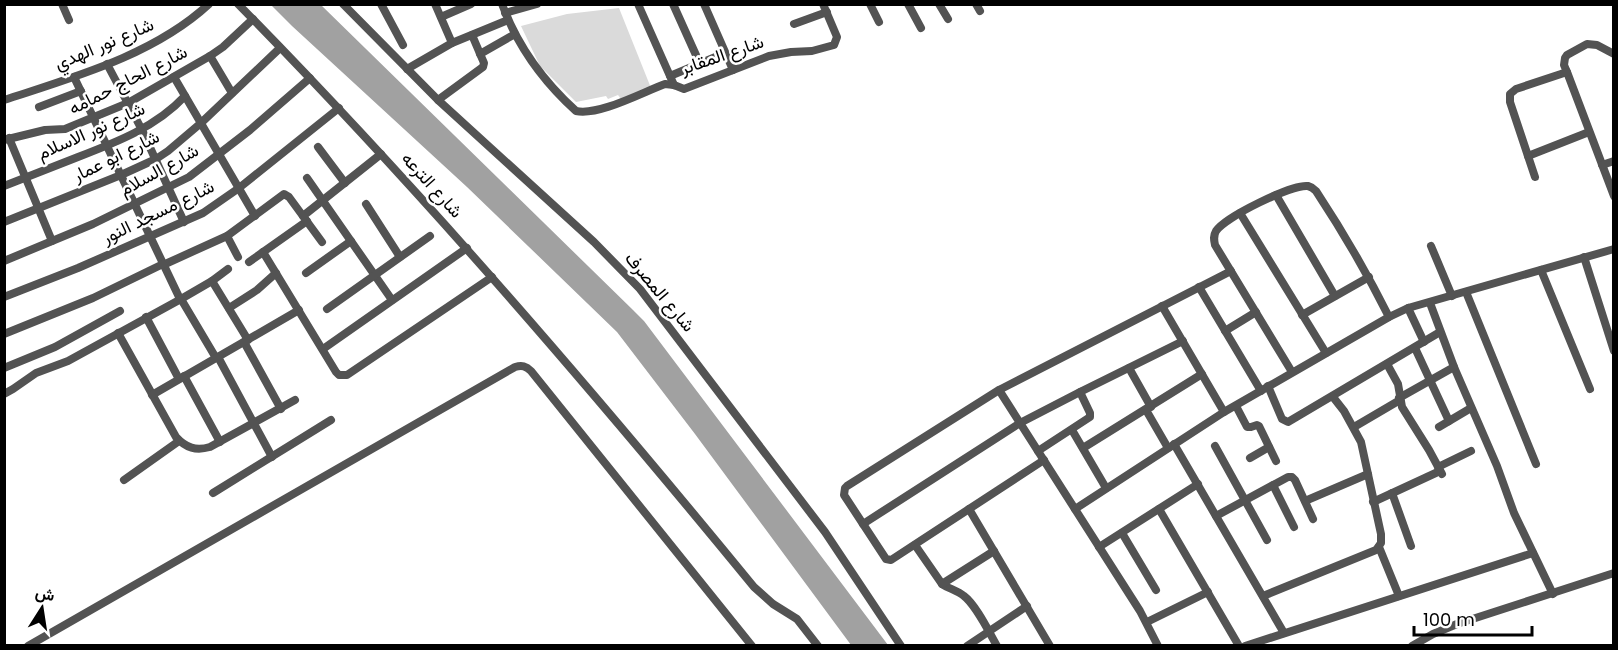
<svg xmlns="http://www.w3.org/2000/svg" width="1618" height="650" viewBox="0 0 1618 650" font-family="Poppins,Vazirmatn,sans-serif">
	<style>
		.green { fill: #dadada }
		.water { fill: #a1a1a1 }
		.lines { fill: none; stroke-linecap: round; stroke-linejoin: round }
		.street { stroke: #535353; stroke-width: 8 }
		.labels { text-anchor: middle; stroke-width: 5; stroke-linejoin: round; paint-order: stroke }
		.street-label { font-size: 18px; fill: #000; stroke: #fff }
	</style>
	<rect width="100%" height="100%" fill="#fff"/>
	<!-- green -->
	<path class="green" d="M 619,8 L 651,88 L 621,99 L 618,95 L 608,99 L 606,96 L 576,102 L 540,66 L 521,26 L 567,14 Z"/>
	<!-- water -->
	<path class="water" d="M 271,5 L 321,5 L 633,310 L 644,321 L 888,645 L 851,645 L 695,434 L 617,332 L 467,187 L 292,26 Z"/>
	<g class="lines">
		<!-- street -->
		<g class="street">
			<path d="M 62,4 L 69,20"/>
			<path d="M 238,4 C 420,189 590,387 754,587 L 773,604 L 797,619 L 818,646"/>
			<path d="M 343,4 L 438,100 L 594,242 L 640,289 L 825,532 L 901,646"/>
			<path d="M 381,4 L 403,45"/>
			<path d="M 435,4 L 452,43"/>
			<path d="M 502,4 C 517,45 544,82 576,111 C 599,116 643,92 665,84 L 674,85 L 684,89 L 769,56 L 791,52 L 812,51 L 834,45 L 837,37 L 823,4"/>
			<path d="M 638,4 L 674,85"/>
			<path d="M 673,4 L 700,64"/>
			<path d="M 704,4 L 733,70"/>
			<path d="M 870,4 L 879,22"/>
			<path d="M 908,4 L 921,28"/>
			<path d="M 939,4 L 948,19"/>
			<path d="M 976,4 L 980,11"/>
			<path d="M 505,13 L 537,4"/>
			<path d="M 441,17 L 471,4"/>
			<path d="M 794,24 L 827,12"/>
			<path d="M 480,54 L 515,34"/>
			<path d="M 1614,54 L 1597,45 L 1587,44 L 1567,55 L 1565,58 L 1564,65 L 1567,72 L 1614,196"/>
			<path d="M 210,56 L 232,93"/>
			<path d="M 107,64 L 142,130 L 184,222"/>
			<path d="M 407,69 L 452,43 L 508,20"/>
			<path d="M 670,76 L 725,53"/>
			<path d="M 74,77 L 180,299"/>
			<path d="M 174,77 L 255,216"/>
			<path d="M 4,100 C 74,77 154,55 209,4"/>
			<path d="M 438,100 L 483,67 L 484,63 L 472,35"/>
			<path d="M 39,107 L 81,91"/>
			<path d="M 9,138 L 52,241"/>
			<path d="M 4,140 L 45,130 L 65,129 L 128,103 L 210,56 L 223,47 L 253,19"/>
			<path d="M 318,147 L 345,183"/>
			<path d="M 1528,156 L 1589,132"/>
			<path d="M 1602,165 L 1614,161"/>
			<path d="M 1535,177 L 1510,102 L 1510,94 L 1516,89 L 1567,72"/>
			<path d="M 307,178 L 392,300"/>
			<path d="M 4,186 C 29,176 53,167 78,157 C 117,142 156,127 185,96"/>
			<path d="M 1276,195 L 1335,296"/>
			<path d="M 366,204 L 400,257"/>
			<path d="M 1240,213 L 1326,353"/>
			<path d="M 303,216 L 381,154"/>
			<path d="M 4,222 L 121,175 L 156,159 L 168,151 L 201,123 L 280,48"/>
			<path d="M 227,236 L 238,257"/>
			<path d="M 1431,246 L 1452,296"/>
			<path d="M 263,252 L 336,372 L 339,375 L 347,375 L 492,277"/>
			<path d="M 1584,257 L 1614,351"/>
			<path d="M 4,261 L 93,224 L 189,177 L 250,130 L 310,78"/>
			<path d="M 249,262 L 307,221"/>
			<path d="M 163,265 L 227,236 L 284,194 L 289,197 L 322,242"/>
			<path d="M 1541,270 L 1590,389"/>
			<path d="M 306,273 L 351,241"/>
			<path d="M 212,281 L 248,340"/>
			<path d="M 1199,287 L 1261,391"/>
			<path d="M 1466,292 L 1536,464"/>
			<path d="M 4,297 L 78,268 L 203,213 L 239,188 L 339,108"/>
			<path d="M 181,299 L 216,358"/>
			<path d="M 1430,303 L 1454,367 L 1497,466 L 1514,513 L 1553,594"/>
			<path d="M 1162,306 L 1224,412"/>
			<path d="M 229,308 L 257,290 L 276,273"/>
			<path d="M 1408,308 L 1424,342"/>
			<path d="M 327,309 L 430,236"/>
			<path d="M 1302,315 L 1369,277"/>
			<path d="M 146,317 L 179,379"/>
			<path d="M 1225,331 L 1256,312"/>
			<path d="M 118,333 L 176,437 C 186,448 196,451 210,447 L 295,400"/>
			<path d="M 4,334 L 93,298 L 163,264"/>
			<path d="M 244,342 L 281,409"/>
			<path d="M 1415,348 L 1449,421"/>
			<path d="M 323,349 L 467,248"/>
			<path d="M 218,357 L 272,457"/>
			<path d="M 1387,364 L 1398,384 L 1402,407 L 1429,450 L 1442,474"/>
			<path d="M 4,368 L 55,347 L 120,311"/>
			<path d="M 1129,368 L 1151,407"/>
			<path d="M 1292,372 L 1215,245 C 1214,240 1213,236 1216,231 C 1225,217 1292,184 1308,186 C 1312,187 1313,188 1316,191 C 1343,232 1367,273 1389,317"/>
			<path d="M 184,376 L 220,442"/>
			<path d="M 1268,386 L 1282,419 L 1288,422 L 1440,332"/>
			<path d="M 999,390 L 1140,611 L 1158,646"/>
			<path d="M 4,394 L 13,389 L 36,373 L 68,361 L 181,299 L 212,281 L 228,269"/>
			<path d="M 152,395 L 299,310"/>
			<path d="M 1399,398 L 1454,367"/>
			<path d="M 1236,406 L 1247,427 L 1251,427 L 1257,425 L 1259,426 L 1276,461"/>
			<path d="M 1146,410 L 1168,448"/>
			<path d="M 1354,427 L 1400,400"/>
			<path d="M 1439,427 L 1471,408"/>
			<path d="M 1072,430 L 1106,488"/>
			<path d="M 1174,444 L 1284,633"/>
			<path d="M 1215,446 L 1267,540"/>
			<path d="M 1083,448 L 1202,374"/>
			<path d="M 1038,451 L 1090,417 L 1090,413 L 1080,392"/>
			<path d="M 1250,458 L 1269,447"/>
			<path d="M 1044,460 L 891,560 L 886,559 L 844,495 L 845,488 L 847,486 L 999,390 L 1231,271"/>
			<path d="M 1438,467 L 1471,451"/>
			<path d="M 124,480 L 179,441"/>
			<path d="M 1273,485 L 1294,527"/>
			<path d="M 213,493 L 331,420"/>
			<path d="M 1392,493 L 1411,546"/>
			<path d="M 1305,501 L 1368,474"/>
			<path d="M 1373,502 L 1440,471"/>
			<path d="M 969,509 L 1050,646"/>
			<path d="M 1075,509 L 1224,412 L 1389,317 L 1408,308 L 1614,249"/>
			<path d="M 1159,509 L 1239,646"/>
			<path d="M 1216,516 L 1288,477 L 1292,477 L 1295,480 L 1313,519"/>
			<path d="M 863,524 L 1020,423 L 1080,392 L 1183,341"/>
			<path d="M 1122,533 L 1156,590"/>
			<path d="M 915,545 L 942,584 C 949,589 957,590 964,596 C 976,605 989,632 997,646"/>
			<path d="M 1099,547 L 1198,484"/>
			<path d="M 1379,547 L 1399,596"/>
			<path d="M 942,584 L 994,551"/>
			<path d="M 1263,596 L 1376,550 L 1381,543 L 1381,534 L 1361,442 L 1344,411 L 1333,397"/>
			<path d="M 1147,622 L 1208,592"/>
			<path d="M 28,646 L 515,367 C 522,365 526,366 531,371 L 752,646"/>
			<path d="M 967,646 L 1027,606"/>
			<path d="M 1245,646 L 1533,553"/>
			<path d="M 1412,646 L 1433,634 L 1457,624 L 1614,573"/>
		</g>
	</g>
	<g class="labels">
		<!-- street labels -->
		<g class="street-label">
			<text transform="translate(104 44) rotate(-23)" y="6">شارع نور الهدي</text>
			<text transform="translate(722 55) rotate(-19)" y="6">شارع المقابر</text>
			<text transform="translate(128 80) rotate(-27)" y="6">شارع الحاج حمامه</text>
			<text transform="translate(91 131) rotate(-24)" y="6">شارع نور الاسلام</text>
			<text transform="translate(116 156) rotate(-26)" y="6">شارع ابو عمار</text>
			<text transform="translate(159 170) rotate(-29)" y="6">شارع السلام</text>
			<text transform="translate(432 185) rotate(48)" y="6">شارع الترعه</text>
			<text transform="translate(158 212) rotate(-26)" y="6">شارع مسجد النور</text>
			<text transform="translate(660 292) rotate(50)" y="6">شارع المصرف</text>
		</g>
	</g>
	<!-- border -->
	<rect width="1618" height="650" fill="none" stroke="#000000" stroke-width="12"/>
	<!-- north arrow -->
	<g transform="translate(42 608) rotate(12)" stroke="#ffffff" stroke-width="4.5" paint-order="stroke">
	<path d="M0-4.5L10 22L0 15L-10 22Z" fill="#000000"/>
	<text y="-9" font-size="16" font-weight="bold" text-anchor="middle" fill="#000000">ش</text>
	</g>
	<!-- scale -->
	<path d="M1414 626v9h118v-9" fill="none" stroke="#000000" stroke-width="3"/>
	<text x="1423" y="626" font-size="18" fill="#000000" stroke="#ffffff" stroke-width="4.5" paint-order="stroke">100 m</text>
</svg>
